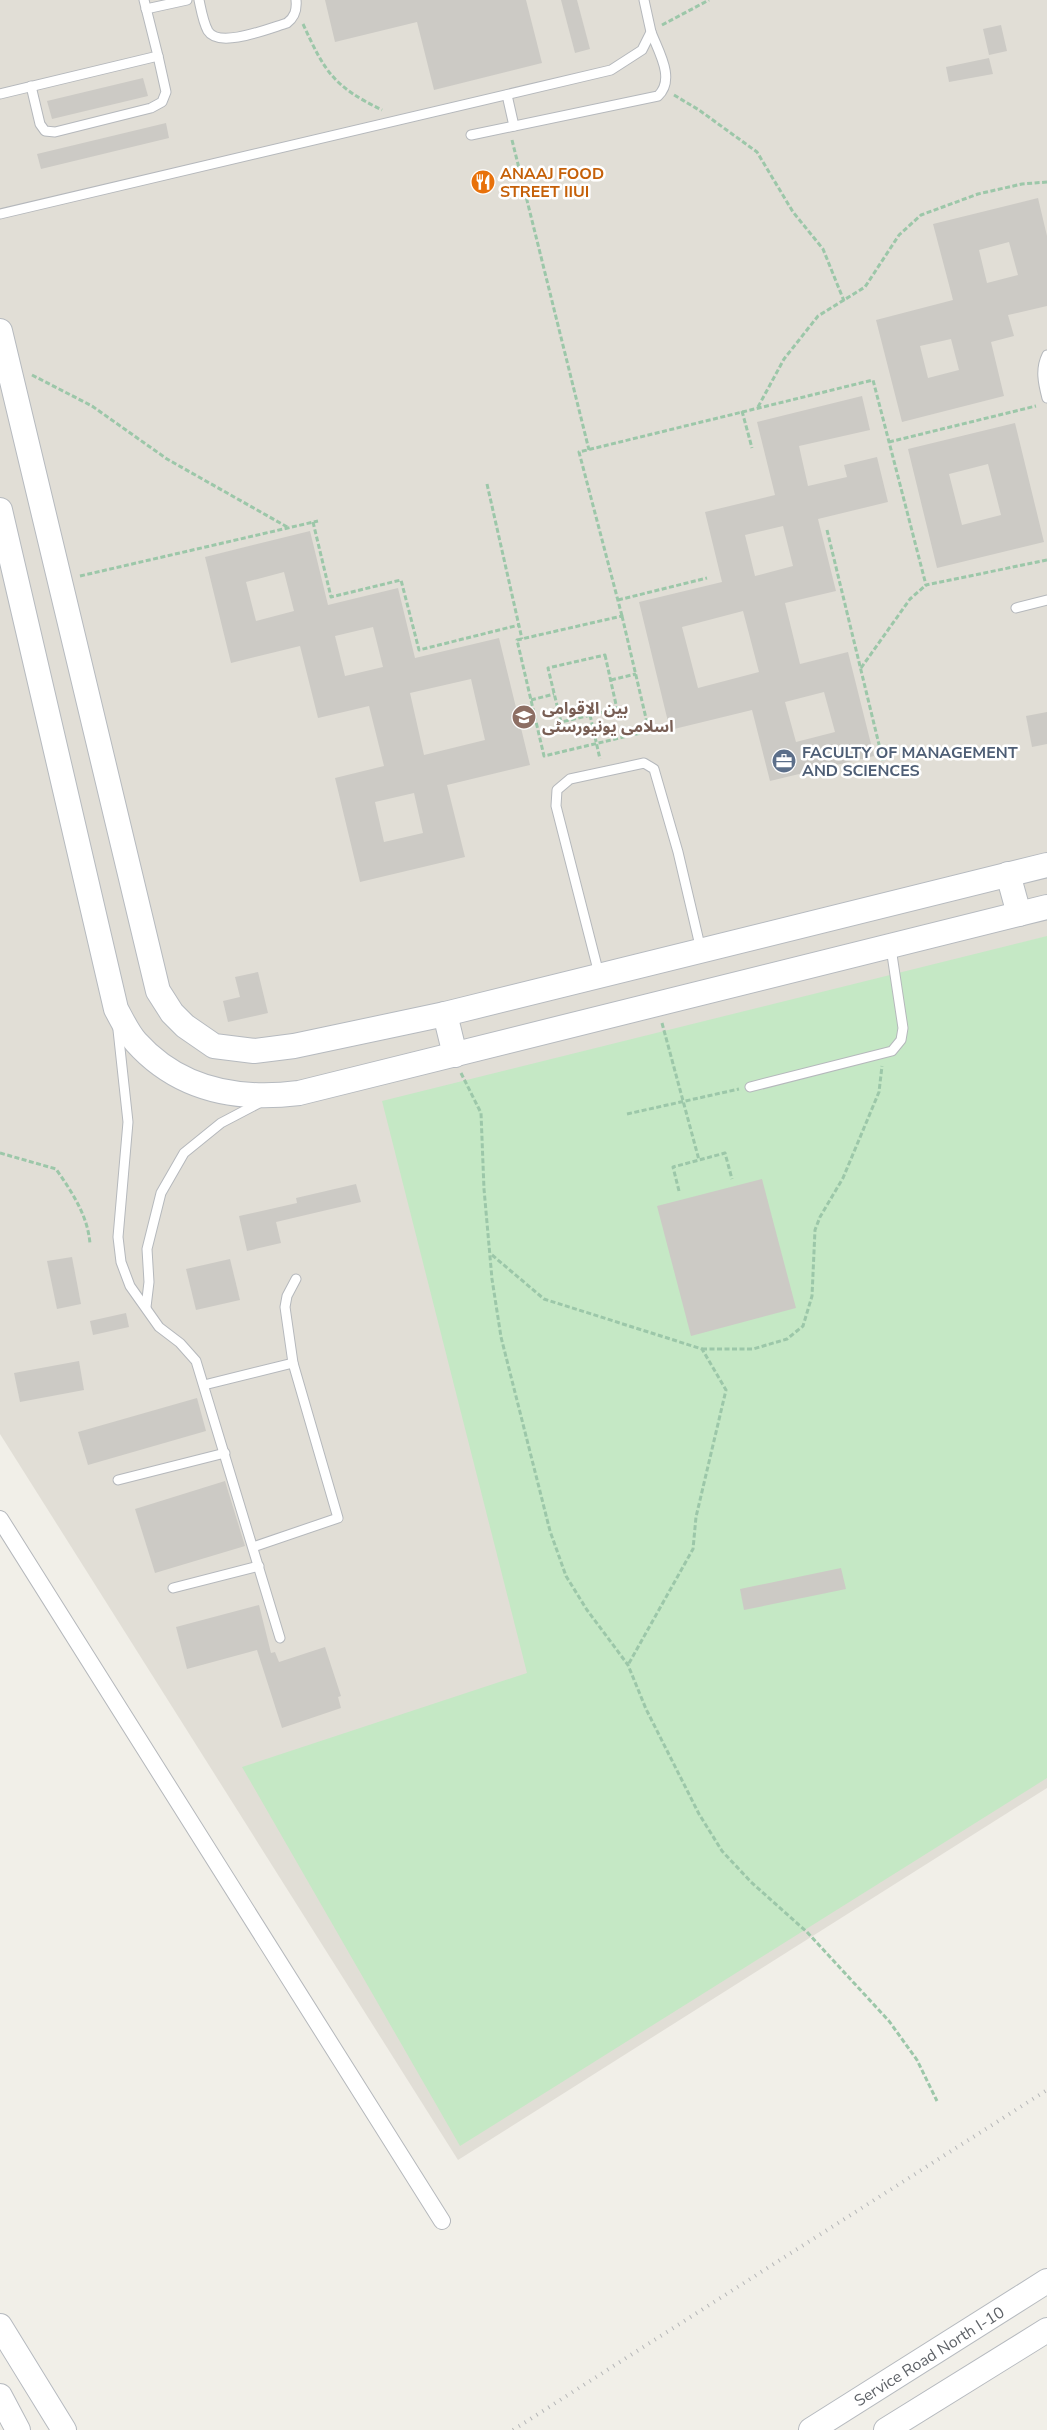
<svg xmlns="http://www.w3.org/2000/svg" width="1047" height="2430" viewBox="0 0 1047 2430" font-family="'Nunito Sans','Noto Sans Arabic',sans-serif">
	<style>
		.education { fill: #e1ded6 }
		.green { fill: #c5e8c5 }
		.building { fill: #cccac5; fill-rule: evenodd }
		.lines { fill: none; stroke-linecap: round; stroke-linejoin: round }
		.lane-casing { stroke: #b5b8bc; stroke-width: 11 }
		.street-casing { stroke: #b5b8bc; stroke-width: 18 }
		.secondary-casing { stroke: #b6babf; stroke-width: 26 }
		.path { stroke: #9cc7a9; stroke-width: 3; stroke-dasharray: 5 2.5; stroke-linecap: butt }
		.lane { stroke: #fff; stroke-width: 9 }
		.street { stroke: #fff; stroke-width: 16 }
		.secondary { stroke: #fff; stroke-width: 24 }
		.rail { stroke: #b6b7b8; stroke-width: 4; stroke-dasharray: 1 6; stroke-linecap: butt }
		.labels { text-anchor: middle; stroke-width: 5; stroke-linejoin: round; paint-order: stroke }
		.food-label { font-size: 16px; font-weight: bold; fill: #c56008; stroke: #fff; text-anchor: start }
		.education-label { font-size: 16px; font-weight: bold; fill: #785e54; stroke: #fff; text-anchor: start }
		.service-label { font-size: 16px; font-weight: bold; fill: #4e5e75; stroke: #fff; text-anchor: start }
		.street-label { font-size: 16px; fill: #5f6368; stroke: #fff }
	</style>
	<rect width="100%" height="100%" fill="#f1efe8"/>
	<!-- education -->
	<path class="education" d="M 0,0 L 1047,0 L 1047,1788 L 458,2160 L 0,1434 Z"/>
	<!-- green -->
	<path class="green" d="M 1047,936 L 1047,1778 L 460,2146 L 242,1767 L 527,1673 L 382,1101 Z"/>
	<!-- building -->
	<g class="building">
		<path d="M 325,0 L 526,0 L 542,63 L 434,90 L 417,22 L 335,42 Z"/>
		<path d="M 561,0 L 577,0 L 590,49 L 575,53 Z"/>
		<path d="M 1001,25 L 1007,51 L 989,55 L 983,29 Z"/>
		<path d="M 989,58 L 993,74 L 949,82 L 946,67 Z"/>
		<path d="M 143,78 L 148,96 L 52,119 L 47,101 Z"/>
		<path d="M 166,123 L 169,138 L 41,169 L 37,154 Z"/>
		<path d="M 1038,198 L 1047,236 L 1047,306 L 1008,315 L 1014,336 L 991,342 L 1004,396 L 902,422 L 876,320 L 953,300 L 933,224 ZM 1009,242 L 1018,275 L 987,283 L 979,250 ZM 951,339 L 959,370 L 928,378 L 920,346 Z"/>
		<path d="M 862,396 L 870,430 L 799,446 L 808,486 L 847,477 L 844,465 L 877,457 L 888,502 L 818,519 L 836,591 L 785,603 L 800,664 L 848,652 L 874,756 L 770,781 L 752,710 L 670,730 L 639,602 L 722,582 L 705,512 L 775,495 L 757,422 ZM 783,526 L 793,566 L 755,576 L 745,535 ZM 743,611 L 759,672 L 698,688 L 682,627 ZM 824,692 L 835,732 L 796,742 L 785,702 Z"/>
		<path d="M 1015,423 L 1044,542 L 937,568 L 908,449 ZM 988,464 L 1001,515 L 962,525 L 949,474 Z"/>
		<path d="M 310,531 L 328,605 L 398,588 L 415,658 L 499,638 L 530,765 L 447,785 L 465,857 L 360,882 L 335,778 L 384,766 L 369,706 L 318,718 L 300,646 L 231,663 L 205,557 ZM 284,572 L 294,611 L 256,621 L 246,582 ZM 373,627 L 383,667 L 345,676 L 335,636 ZM 471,679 L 485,740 L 424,755 L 410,693 ZM 414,793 L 423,833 L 384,842 L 375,802 Z"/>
		<path d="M 1047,712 L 1047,744 L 1032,747 L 1026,716 Z"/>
		<path d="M 258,972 L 268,1013 L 228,1022 L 223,1001 L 240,997 L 235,977 Z"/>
		<path d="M 762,1179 L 796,1308 L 691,1336 L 657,1206 Z"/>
		<path d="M 356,1184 L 361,1202 L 276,1222 L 281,1243 L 247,1251 L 239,1216 L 297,1203 L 296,1198 Z"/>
		<path d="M 72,1257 L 81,1304 L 57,1309 L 47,1261 Z"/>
		<path d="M 230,1259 L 240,1300 L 196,1310 L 186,1269 Z"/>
		<path d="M 126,1313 L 129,1327 L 93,1335 L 90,1321 Z"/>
		<path d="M 79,1361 L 84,1390 L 20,1402 L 14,1373 Z"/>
		<path d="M 197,1398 L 206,1431 L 88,1465 L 78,1432 Z"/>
		<path d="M 225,1481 L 245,1546 L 155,1573 L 135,1509 Z"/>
		<path d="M 841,1568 L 846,1589 L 744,1610 L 740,1589 Z"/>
		<path d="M 259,1605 L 271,1653 L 275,1652 L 279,1662 L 325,1647 L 341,1696 L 338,1697 L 341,1708 L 282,1728 L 257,1650 L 187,1669 L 176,1627 Z"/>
	</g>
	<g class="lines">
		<defs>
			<g id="lane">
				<path d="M 199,0 C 201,9 203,22 208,31 C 219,49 270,28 287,23 C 295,17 297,10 296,0"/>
				<path d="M 146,9 L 187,0"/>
				<path d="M 31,86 L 40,124 L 45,131 L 55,132 L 151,108 L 162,102 L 166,92 L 158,56"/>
				<path d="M 0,94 L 158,56 L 144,0"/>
				<path d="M 507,95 L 514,126"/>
				<path d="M 471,135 L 658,96 C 676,79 658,51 651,32"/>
				<path d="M 0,214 L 611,70 L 642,50 L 651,32 L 644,0"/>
				<path d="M 1047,355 C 1040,369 1043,383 1047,398"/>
				<path d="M 1016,608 L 1047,600"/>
				<path d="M 599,974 L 556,806 L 557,790 L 570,779 L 644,763 L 654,769 L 678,852 L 701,950"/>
				<path d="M 118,1030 L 128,1122 L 118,1237 L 121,1262 L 130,1286 L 159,1327 L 180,1343 L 196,1361 L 280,1638"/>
				<path d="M 750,1087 L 892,1051 L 901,1040 L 903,1028 L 891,948"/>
				<path d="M 146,1307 L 149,1282 L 147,1249 L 161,1193 L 184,1153 L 221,1123 L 261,1102"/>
				<path d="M 204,1385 L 293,1363"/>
				<path d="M 118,1480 L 225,1453"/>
				<path d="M 253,1547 L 338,1518 L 293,1363 L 285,1307 L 287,1296 L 296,1279"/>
				<path d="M 173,1588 L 259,1566"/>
			</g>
			<path id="street" d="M 0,1519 L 442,2221"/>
			<g id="secondary">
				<path d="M 0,331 L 158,991 L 172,1013 L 185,1026 L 214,1046 L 254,1051 L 294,1046 L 445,1014 L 1047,865"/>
				<path d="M 0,510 L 116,1009 C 122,1020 128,1033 136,1042 C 179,1090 237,1101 299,1093 L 1047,907"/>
				<path d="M 1008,874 L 1019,914"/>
				<path d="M 445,1014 L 455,1055"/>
				<path d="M 0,2326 L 64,2430"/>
				<path d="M 0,2396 L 18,2430"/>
				<path d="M 811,2430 L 1047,2281"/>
				<path d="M 886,2430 L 1047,2330"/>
			</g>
		</defs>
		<!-- lane casing -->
		<use href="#lane" class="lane-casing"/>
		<!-- street casing -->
		<use href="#street" class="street-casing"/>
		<!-- secondary casing -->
		<use href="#secondary" class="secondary-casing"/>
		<!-- path -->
		<g class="path">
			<path d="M 303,24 C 325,72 333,86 382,110"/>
			<path d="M 662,25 L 709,0"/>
			<path d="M 674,95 L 699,110 L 757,152 L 793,212 L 823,249 L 844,301"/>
			<path d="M 512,140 L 589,450"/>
			<path d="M 32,375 L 92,406 L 167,459 L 289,528"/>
			<path d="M 758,407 L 784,359 L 818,316 L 865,287 L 899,235 L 921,215 L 978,194 L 1022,184 L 1047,182"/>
			<path d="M 742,411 L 752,448"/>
			<path d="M 889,442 L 1036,406"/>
			<path d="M 487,484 L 522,639"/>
			<path d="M 313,522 L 331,597 L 401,580 L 419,650 L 519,625"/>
			<path d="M 827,530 L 883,761"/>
			<path d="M 80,576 L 318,521"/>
			<path d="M 618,600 L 707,578"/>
			<path d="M 622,616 L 579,452 L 873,380 L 926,585 L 1047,560"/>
			<path d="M 622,616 L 649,731 L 544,756 L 517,640 Z"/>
			<path d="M 605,655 L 617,709 L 561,722 L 548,668 Z"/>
			<path d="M 861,668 L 910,599 L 926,585"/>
			<path d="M 611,680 L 636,674"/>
			<path d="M 531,700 L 554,694"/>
			<path d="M 590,715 L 600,759"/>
			<path d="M 662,1023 L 699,1160"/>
			<path d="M 461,1073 L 481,1113 L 484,1189 L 492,1279 L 501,1337 L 550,1531 L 566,1576 L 587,1610 L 628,1665 L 646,1709 L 699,1814 L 722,1851 L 751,1882 L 807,1932 L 889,2021 L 917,2060 L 937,2101"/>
			<path d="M 627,1114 L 739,1089"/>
			<path d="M 0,1153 L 56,1169 C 72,1192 88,1216 90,1244"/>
			<path d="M 679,1191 L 673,1167 L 725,1153 L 732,1179"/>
			<path d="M 492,1255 L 544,1299 L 702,1349 L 726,1390 L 696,1517 L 693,1549 L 628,1665"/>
			<path d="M 702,1349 L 753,1349 L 787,1339 L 803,1326 L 812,1296 L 815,1230 L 820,1217 L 843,1178 L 879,1092 L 882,1066"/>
		</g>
		<!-- lane -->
		<use href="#lane" class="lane"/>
		<!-- street -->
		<use href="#street" class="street"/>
		<!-- secondary -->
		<use href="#secondary" class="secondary"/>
		<!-- rail -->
		<path class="rail" d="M 513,2430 L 1047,2090"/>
	</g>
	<!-- icons -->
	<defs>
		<symbol id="restaurant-disc" viewBox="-11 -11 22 22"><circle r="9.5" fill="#e8710a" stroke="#fff"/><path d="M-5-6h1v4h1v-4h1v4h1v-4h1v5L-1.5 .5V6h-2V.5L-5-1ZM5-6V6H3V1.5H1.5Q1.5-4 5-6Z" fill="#fff"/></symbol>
		<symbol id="university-disc" viewBox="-11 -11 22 22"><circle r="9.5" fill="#8d6e63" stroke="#fff"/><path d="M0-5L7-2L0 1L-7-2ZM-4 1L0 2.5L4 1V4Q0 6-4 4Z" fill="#fff"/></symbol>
		<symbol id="office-disc" viewBox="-11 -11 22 22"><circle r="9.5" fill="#5c6f8a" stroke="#fff"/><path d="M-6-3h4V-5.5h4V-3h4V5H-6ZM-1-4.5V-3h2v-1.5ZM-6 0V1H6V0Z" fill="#fff"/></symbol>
	</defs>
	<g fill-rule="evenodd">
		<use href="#restaurant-disc" x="469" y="168" width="28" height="28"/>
		<use href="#university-disc" x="510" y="703" width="28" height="28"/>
		<use href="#office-disc" x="770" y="747" width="28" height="28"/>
	</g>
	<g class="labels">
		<!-- food labels -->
		<g class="food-label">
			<text x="500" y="179">ANAAJ FOOD<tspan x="500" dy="18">STREET IIUI</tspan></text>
		</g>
		<!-- education labels -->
		<g class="education-label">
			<text x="542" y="714">بین الاقوامی<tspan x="542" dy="18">اسلامی یونیورسٹی</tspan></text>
		</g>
		<!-- service labels -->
		<g class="service-label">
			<text x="802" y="758">FACULTY OF MANAGEMENT<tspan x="802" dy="18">AND SCIENCES</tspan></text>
		</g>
		<!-- street labels -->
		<g class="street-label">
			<text transform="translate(929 2356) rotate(-32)" y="6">Service Road North I-10</text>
		</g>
	</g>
</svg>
